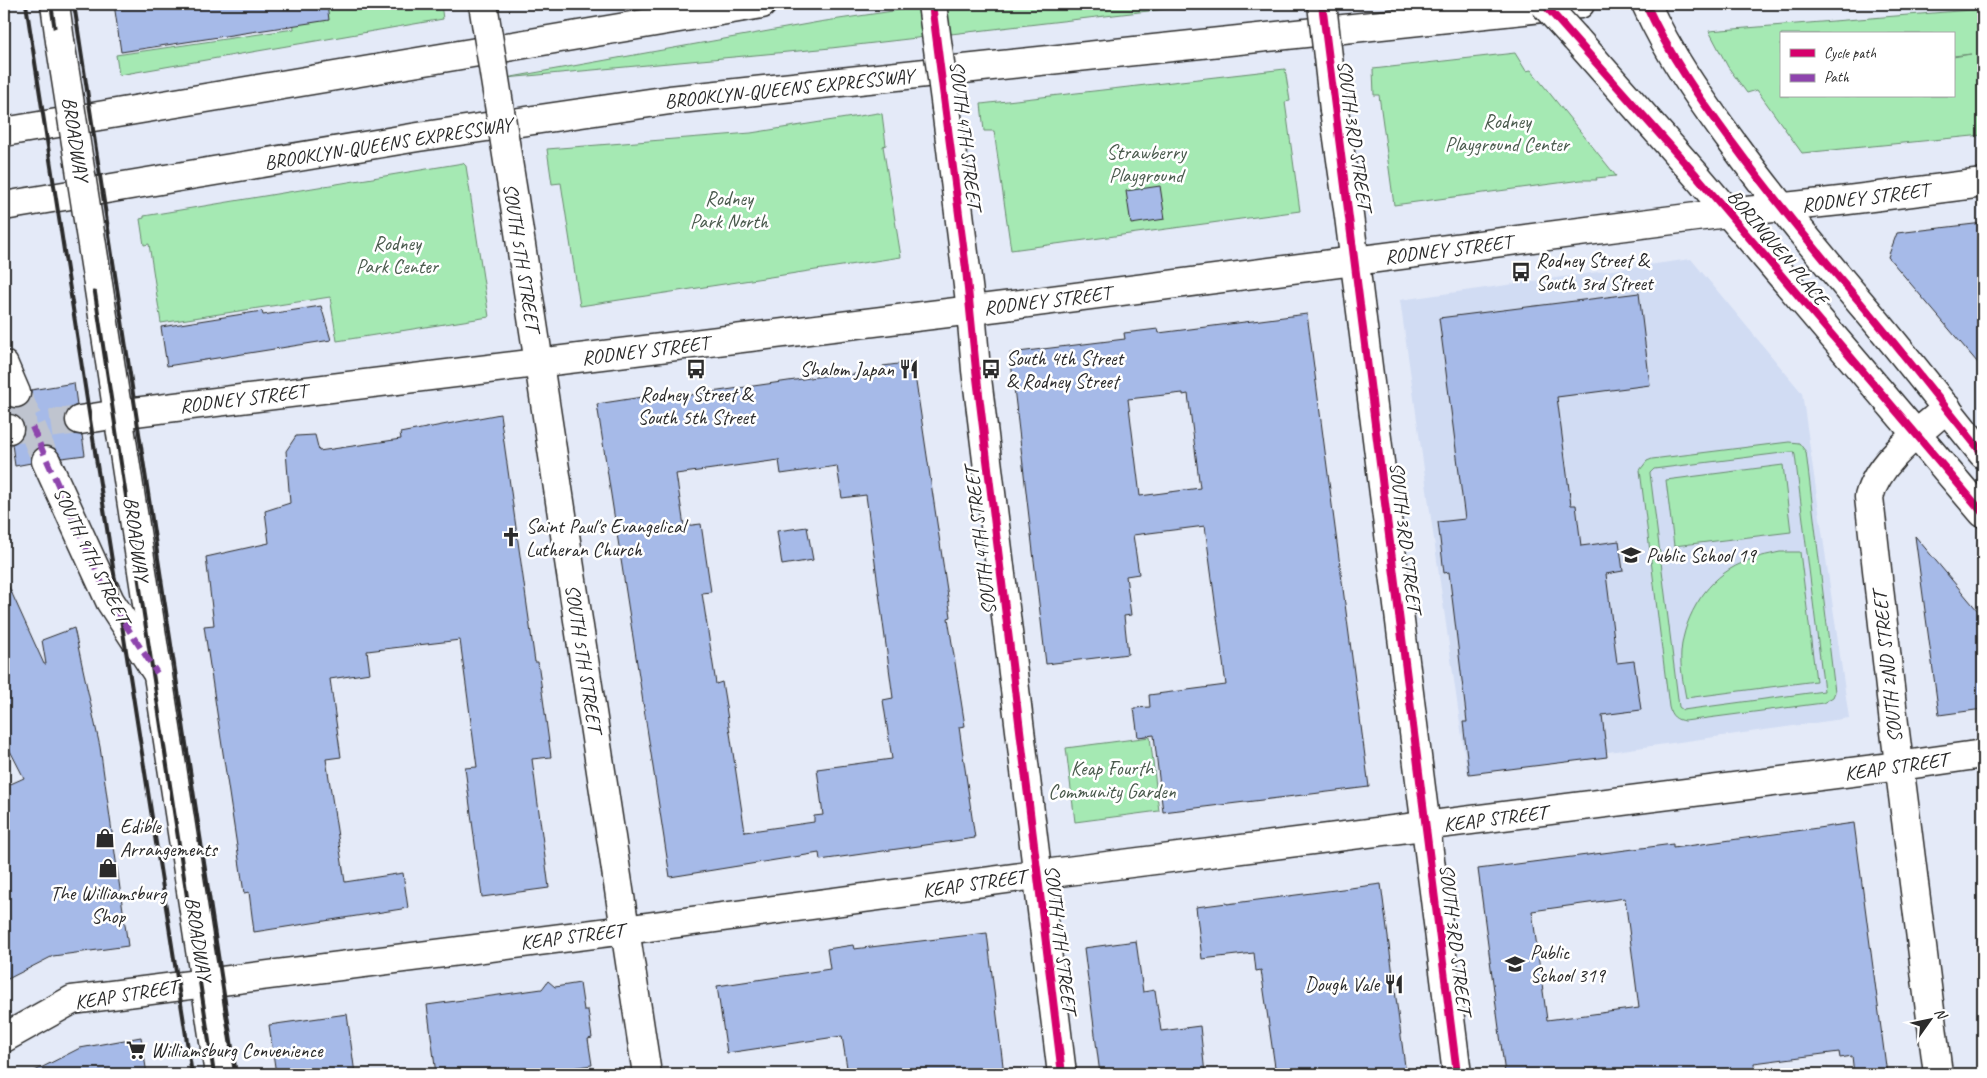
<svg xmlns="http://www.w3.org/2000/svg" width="1987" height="1078" viewBox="0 0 1987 1078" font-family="Caveat,sans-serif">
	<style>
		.built { fill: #d1dcf3 }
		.green { fill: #a5e9b3; stroke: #688a6f; fill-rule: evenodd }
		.building { fill: #a6bae8; stroke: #2b2b2b; fill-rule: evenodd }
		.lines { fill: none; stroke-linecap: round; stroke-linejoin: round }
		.pedestrian-tunnel { stroke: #bfc4cf; stroke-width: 28; stroke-dasharray: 28 14; stroke-linecap: butt }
		.minor-tunnel { stroke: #bfc4cf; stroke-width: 28; stroke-dasharray: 28 14; stroke-linecap: butt }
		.secondary-tunnel { stroke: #bfc4cf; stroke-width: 28; stroke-dasharray: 28 14; stroke-linecap: butt }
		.pedestrian-casing { stroke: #2b2b2b; stroke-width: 31 }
		.minor-casing { stroke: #2b2b2b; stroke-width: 31 }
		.secondary-casing { stroke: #2b2b2b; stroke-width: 31 }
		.primary-casing { stroke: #2b2b2b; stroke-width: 31 }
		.motorway-casing { stroke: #2b2b2b; stroke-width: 31 }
		.pedestrian { stroke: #fff; stroke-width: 28 }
		.minor { stroke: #fff; stroke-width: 28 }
		.secondary { stroke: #fff; stroke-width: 28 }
		.primary { stroke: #fff; stroke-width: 28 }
		.motorway { stroke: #fff; stroke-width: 28 }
		.rail { stroke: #2b2b2b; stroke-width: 4 }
		.minor-bridge-casing { stroke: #2b2b2b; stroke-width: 31; stroke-linecap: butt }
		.primary-bridge-casing { stroke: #2b2b2b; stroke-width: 31; stroke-linecap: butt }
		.minor-bridge { stroke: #fff; stroke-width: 28 }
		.primary-bridge { stroke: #fff; stroke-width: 28 }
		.quiet { stroke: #8e44ad; stroke-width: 6; stroke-dasharray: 12 6; stroke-linecap: butt }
		.cycleway-casing { stroke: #fff; stroke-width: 11 }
		.cycleway { stroke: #d6006c; stroke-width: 8 }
		.labels { text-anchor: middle; stroke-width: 5; stroke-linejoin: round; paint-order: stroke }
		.street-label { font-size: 20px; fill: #2b2b2b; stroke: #fff }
		.park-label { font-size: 20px; fill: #4a5a4d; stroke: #fff }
		.poi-label { font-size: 20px; fill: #2b2b2b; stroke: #fff; text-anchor: start }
	</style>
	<rect width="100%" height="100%" fill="#e4eaf8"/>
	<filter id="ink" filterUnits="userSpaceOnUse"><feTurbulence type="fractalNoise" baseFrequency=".02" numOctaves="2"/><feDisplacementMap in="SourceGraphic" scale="10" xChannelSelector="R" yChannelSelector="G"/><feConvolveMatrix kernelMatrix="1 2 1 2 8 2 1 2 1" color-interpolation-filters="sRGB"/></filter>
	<g filter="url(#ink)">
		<!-- built -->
		<path class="built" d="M 1691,259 L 1802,393 L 1849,718 L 1467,772 L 1400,300 Z"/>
		<!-- green -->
		<g class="green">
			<path d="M 292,4 L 441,4 L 443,19 L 119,75 L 116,55 L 294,29 Z"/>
			<path d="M 940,4 L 1208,4 L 831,48 L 506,78 L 819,22 Z"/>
			<path d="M 1983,9 L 1983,135 L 1802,153 L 1757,90 L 1747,93 L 1728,67 L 1709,31 ZM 1781,34 L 1953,34 L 1953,56 L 1971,54 L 1953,57 L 1953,96 L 1781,96 Z"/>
			<path d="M 1515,53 L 1526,71 L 1531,70 L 1616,176 L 1596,178 L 1597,180 L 1581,180 L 1394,205 L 1379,95 L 1374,95 L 1373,69 Z"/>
			<path d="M 1285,69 L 1290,101 L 1285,102 L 1300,211 L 1011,250 L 994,131 L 984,131 L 981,104 Z"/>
			<path d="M 878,113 L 882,114 L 886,145 L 883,146 L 901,257 L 580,306 L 561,183 L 552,184 L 547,149 L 751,133 Z"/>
			<path d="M 463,163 L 466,166 L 489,317 L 337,341 L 330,297 L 161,323 L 149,244 L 144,245 L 140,219 L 144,218 L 144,216 Z"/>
			<path d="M 1789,442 L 1799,443 L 1806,452 L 1835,692 L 1833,697 L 1823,703 L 1685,721 C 1676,720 1671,716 1669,707 L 1640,470 L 1647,461 L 1652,459 ZM 1790,452 L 1794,452 L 1795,455 L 1824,691 L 1683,710 L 1679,707 L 1650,473 L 1654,469 Z"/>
			<path d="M 1783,465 L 1791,532 L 1674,546 L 1666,480 Z"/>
			<path d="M 1780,552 L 1800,552 L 1816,681 L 1686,698 C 1683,682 1680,667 1681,652 C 1684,615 1708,577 1742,563 C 1754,557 1767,555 1780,552 Z"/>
			<path d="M 1150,737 L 1159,811 L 1075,822 L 1066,748 Z"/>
		</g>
		<!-- building -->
		<g class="building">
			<path d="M 114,4 L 327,4 L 329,20 L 121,52 Z"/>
			<path d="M 1160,186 L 1165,219 L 1131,224 L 1126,191 Z"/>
			<path d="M 1983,223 L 1983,369 L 1888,257 L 1897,233 Z"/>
			<path d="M 1639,293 L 1650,385 L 1557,397 L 1571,505 L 1576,505 L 1581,546 L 1619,541 L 1623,571 L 1606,574 L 1617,663 L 1634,661 L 1641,710 L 1602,715 L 1607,757 L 1469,774 L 1463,722 L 1467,722 L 1449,572 L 1444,573 L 1438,522 L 1465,519 L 1439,318 Z"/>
			<path d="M 321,306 L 331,340 L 167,366 L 161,327 L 262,311 L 263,315 Z"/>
			<path d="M 1307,314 L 1369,787 L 1163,812 L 1154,735 L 1138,737 L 1134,708 L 1150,707 L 1149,695 L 1226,685 L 1205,526 L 1133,535 L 1139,574 L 1126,576 L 1131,615 L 1124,616 L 1128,654 L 1046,664 L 1010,353 L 1125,339 L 1124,333 L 1158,329 L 1159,333 ZM 1183,393 L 1183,395 L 1188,394 L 1200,488 L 1140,496 L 1128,399 Z"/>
			<path d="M 913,362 L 951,617 L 948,618 L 965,726 L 959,727 L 975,838 L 820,860 L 819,853 L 670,877 L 597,404 L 655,395 L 656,400 L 844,373 L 848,375 L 884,370 L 883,366 ZM 779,460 L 781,474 L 837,466 L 842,498 L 866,495 L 893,698 L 883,700 L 892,759 L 817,769 L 823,815 L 814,816 L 814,822 L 745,832 L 725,700 L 722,682 L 716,684 L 702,593 L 711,592 L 701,524 L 684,526 L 676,474 Z"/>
			<path d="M 74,383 L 77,405 L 71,408 L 66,414 L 65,423 L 68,429 L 74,434 L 82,435 L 85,455 L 62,458 L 55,449 L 47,445 L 39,447 L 34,452 L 31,463 L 15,466 L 12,444 L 20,440 L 24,434 L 24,426 L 20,418 L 14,414 L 7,414 L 5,403 L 14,408 L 22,408 L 29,402 L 31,395 L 31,390 Z"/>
			<path d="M 500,414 L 535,662 L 538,662 L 551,757 L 532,759 L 549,888 L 482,897 L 465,768 L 477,767 L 460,640 L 367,651 L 370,673 L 330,679 L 341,757 L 326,759 L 345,882 L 403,873 L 408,908 L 254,932 L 249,892 L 244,893 L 204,626 L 214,625 L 206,557 L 269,543 L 265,511 L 290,503 L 286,451 L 296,436 L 315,435 L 319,451 L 401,439 L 400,433 Z"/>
			<path d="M 807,527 L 813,560 L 782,565 L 777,531 Z"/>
			<path d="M 1915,536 L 1983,617 L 1983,709 L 1939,715 Z"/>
			<path d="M 4,576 L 44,664 L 46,664 L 42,640 L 74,628 L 100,747 L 128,946 L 53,956 L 4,981 L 4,787 L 24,778 L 4,739 Z"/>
			<path d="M 1854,823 L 1887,1074 L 1854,1074 L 1852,1056 L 1840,1058 L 1839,1052 L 1754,1063 L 1755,1074 L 1505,1074 L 1478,869 L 1673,844 L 1673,848 ZM 1625,898 L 1639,1008 L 1547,1020 L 1532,911 Z"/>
			<path d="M 1381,884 L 1406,1074 L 1276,1074 L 1261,970 L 1256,971 L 1254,953 L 1202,959 L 1196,907 L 1227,903 L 1227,904 Z"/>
			<path d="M 987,933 L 1004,1074 L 848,1074 L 842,1036 L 727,1053 L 717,986 L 830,969 L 827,949 L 853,945 L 854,949 Z"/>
			<path d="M 1136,941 L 1143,992 L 1155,990 L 1161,1031 L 1200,1026 L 1205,1074 L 1100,1074 L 1084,948 Z"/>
			<path d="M 548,981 L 555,987 L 580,983 L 584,1010 L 588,1010 L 592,1038 L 588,1039 L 592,1065 L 529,1074 L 528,1069 L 491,1074 L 436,1074 L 427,1005 L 542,989 Z"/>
			<path d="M 347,1014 L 355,1074 L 276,1074 L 269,1025 Z"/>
			<path d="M 141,1037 L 147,1074 L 29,1074 L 80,1048 Z"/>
		</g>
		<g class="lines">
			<!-- pedestrian-tunnel -->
			<path class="pedestrian-tunnel" d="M 32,427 L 46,461"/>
			<!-- minor-tunnel -->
			<path class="minor-tunnel" d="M 16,393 L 32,427"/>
			<!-- secondary-tunnel -->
			<path class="secondary-tunnel" d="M 9,429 L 80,420"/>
			<defs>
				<path id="pedestrian" d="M 46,461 L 110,601 L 157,673"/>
				<g id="minor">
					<path d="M 946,108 L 971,310 L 976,370 L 1062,1074"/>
					<path d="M 1334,110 L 1349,216 L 1457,1074"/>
					<path d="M 514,199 L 647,1074"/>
					<path d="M 4,365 L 16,393"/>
					<path d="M 4,1038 L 72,1000 L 625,930 L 1036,875 L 1899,766 L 1983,754"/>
					<path d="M 1938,1074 L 1894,724 L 1869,497 C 1878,461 1920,432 1947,408"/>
				</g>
				<g id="secondary">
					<path d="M 80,420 L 118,414 L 1005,306 L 1727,213 L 1840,201 L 1983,183"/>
					<path d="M 4,430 L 9,429"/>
				</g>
				<g id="primary">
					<path d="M 55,4 L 60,41"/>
					<path d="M 1646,4 C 1669,55 1700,99 1734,145 C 1775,201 1819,254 1864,307 C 1905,355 1943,405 1983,454"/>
					<path d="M 1576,39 L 1696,175 L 1983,513"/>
					<path d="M 97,277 L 219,1074"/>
				</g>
				<g id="motorway">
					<path d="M 4,132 L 762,4"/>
					<path d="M 4,206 L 418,137 L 670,100 L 1580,4"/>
				</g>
			</defs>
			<!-- pedestrian casing -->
			<use href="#pedestrian" class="pedestrian-casing"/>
			<!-- minor casing -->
			<use href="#minor" class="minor-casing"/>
			<!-- secondary casing -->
			<use href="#secondary" class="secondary-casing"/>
			<!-- primary casing -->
			<use href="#primary" class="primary-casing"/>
			<!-- motorway casing -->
			<use href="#motorway" class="motorway-casing"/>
			<!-- pedestrian -->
			<use href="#pedestrian" class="pedestrian"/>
			<!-- minor -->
			<use href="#minor" class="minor"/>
			<!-- secondary -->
			<use href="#secondary" class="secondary"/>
			<!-- primary -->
			<use href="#primary" class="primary"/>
			<!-- motorway -->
			<use href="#motorway" class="motorway"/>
			<!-- rail -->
			<g class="rail">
				<path d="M 26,4 C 80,361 137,717 192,1074"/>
				<path d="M 51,4 L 214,1074"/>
				<path d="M 74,4 L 236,1074"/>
			</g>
			<defs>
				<g id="minor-bridge">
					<path d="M 483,4 L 514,199"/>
					<path d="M 932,4 L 946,108"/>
					<path d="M 1322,4 L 1334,110"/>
				</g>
				<g id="primary-bridge">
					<path d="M 1544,4 L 1576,39"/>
					<path d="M 60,41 L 97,277"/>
				</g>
			</defs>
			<!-- minor-bridge casing -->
			<use href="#minor-bridge" class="minor-bridge-casing"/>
			<!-- primary-bridge casing -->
			<use href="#primary-bridge" class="primary-bridge-casing"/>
			<!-- minor-bridge -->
			<use href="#minor-bridge" class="minor-bridge"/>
			<!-- primary-bridge -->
			<use href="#primary-bridge" class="primary-bridge"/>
			<!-- quiet -->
			<path class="quiet" d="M 32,427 L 110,601 L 157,673"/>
			<defs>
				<g id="cycleway">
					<path d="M 932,4 L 966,269 L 976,370 L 1062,1074"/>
					<path d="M 1322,4 L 1457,1074"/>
					<path d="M 1544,4 L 1696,175 L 1983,513"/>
					<path d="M 1646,4 C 1669,55 1700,99 1734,145 C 1775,201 1819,254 1864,307 C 1905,355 1943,405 1983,454"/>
				</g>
			</defs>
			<!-- cycleway casing -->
			<use href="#cycleway" class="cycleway-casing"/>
			<!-- cycleway -->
			<use href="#cycleway" class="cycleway"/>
		</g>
	</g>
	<!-- icons -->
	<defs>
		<symbol id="bus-bare" viewBox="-9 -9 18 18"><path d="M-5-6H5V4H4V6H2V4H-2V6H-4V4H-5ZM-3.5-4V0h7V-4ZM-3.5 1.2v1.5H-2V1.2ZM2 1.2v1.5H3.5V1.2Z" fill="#2b2b2b" stroke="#fff" stroke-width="2.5" paint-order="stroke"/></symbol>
		<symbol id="restaurant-bare" viewBox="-9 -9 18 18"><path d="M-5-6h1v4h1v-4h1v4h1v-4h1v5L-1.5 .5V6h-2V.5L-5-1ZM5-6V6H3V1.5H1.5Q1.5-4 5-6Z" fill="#2b2b2b" stroke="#fff" stroke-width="2.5" paint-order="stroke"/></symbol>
		<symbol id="church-bare" viewBox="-9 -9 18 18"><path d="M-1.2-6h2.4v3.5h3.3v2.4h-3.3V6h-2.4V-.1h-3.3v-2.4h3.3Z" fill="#2b2b2b" stroke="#fff" stroke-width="2.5" paint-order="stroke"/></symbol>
		<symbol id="school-bare" viewBox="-9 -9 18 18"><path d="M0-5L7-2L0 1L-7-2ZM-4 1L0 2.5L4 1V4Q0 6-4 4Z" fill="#2b2b2b" stroke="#fff" stroke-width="2.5" paint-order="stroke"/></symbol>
		<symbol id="shop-bare" viewBox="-9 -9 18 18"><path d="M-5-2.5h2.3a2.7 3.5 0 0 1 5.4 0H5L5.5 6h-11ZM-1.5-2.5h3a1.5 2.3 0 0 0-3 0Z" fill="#2b2b2b" stroke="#fff" stroke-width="2.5" paint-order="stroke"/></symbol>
		<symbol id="supermarket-bare" viewBox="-9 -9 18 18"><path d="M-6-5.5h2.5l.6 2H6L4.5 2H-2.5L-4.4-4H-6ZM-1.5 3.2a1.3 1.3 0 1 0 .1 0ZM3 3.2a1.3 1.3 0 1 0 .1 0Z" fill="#2b2b2b" stroke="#fff" stroke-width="2.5" paint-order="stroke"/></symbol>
	</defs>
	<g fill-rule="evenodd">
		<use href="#bus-bare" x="1507" y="258" width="28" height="28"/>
		<use href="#bus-bare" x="682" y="355" width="28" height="28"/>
		<use href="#restaurant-bare" x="895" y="355" width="28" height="28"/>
		<use href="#bus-bare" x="977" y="355" width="28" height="28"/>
		<use href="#church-bare" x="497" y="523" width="28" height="28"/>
		<use href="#school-bare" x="1617" y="541" width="28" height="28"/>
		<use href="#shop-bare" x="91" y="824" width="28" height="28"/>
		<use href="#shop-bare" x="94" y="854" width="28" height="28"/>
		<use href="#school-bare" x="1501" y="950" width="28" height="28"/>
		<use href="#restaurant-bare" x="1380" y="970" width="28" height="28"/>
		<use href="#supermarket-bare" x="122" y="1036" width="28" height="28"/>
	</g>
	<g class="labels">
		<!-- street labels -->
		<g class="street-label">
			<text transform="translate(789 88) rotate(-6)" y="7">BROOKLYN-QUEENS EXPRESSWAY</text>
			<text transform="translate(966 135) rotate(83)" y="7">SOUTH 4TH STREET</text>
			<text transform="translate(1355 135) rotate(82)" y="7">SOUTH 3RD STREET</text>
			<text transform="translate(76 139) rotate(81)" y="7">BROADWAY</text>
			<text transform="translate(388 143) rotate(-9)" y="7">BROOKLYN-QUEENS EXPRESSWAY</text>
			<text transform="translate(1865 197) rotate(-7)" y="7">RODNEY STREET</text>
			<text transform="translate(1778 247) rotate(50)" y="7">BORINQUEN PLACE</text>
			<text transform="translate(1448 249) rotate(-7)" y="7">RODNEY STREET</text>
			<text transform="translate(522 257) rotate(81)" y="7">SOUTH 5TH STREET</text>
			<text transform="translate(1047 300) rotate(-7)" y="7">RODNEY STREET</text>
			<text transform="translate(645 350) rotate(-7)" y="7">RODNEY STREET</text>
			<text transform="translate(243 398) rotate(-7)" y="7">RODNEY STREET</text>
			<text transform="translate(1406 537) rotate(83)" y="7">SOUTH 3RD STREET</text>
			<text transform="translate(137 539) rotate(82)" y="7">BROADWAY</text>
			<text transform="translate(980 541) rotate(-97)" y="7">SOUTH 4TH STREET</text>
			<text transform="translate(92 555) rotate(64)" y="7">SOUTH 9TH STREET</text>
			<text transform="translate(584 658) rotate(81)" y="7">SOUTH 5TH STREET</text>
			<text transform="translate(1887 667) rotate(-96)" y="7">SOUTH 2ND STREET</text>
			<text transform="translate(1896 766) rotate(-8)" y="7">KEAP STREET</text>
			<text transform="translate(1495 818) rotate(-7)" y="7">KEAP STREET</text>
			<text transform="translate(974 883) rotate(-8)" y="7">KEAP STREET</text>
			<text transform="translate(572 936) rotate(-7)" y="7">KEAP STREET</text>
			<text transform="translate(199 939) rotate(81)" y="7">BROADWAY</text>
			<text transform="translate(1061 939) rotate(83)" y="7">SOUTH 4TH STREET</text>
			<text transform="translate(1456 939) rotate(83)" y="7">SOUTH 3RD STREET</text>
			<text transform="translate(126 994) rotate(-9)" y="7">KEAP STREET</text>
		</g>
		<!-- park labels -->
		<g class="park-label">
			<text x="1507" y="128">Rodney<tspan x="1507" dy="23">Playground Center</tspan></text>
			<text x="1146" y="159">Strawberry<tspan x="1146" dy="23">Playground</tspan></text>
			<text x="729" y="205">Rodney<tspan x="729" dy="23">Park North</tspan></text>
			<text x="397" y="250">Rodney<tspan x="397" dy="23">Park Center</tspan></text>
			<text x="1112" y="775">Keap Fourth<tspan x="1112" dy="23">Community Garden</tspan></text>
		</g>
		<!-- poi labels -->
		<g class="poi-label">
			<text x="1536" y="267">Rodney Street &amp;<tspan x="1536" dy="23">South 3rd Street</tspan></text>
			<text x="1006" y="365">South 4th Street<tspan x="1006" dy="23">&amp; Rodney Street</tspan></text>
			<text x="894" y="376" text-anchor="end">Shalom Japan</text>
			<text x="696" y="401" text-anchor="middle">Rodney Street &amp;<tspan x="696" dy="23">South 5th Street</tspan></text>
			<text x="526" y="533">Saint Paul's Evangelical<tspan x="526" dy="23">Lutheran Church</tspan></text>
			<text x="1646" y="562">Public School 19</text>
			<text x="120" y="833">Edible<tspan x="120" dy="23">Arrangements</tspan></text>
			<text x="108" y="900" text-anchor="middle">The Williamsburg<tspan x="108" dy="23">Shop</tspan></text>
			<text x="1530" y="959">Public<tspan x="1530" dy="23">School 319</tspan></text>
			<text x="1379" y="991" text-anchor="end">Dough Vale</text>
			<text x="151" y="1057">Williamsburg Convenience</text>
		</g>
	</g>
	<!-- margin -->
	<rect width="1987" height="1078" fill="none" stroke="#fff" stroke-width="20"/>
	<rect x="10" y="10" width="1967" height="1058" fill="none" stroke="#2b2b2b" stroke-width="2" filter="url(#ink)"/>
	<!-- legend -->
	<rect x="1780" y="32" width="175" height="65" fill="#ffffff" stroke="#aaaaaa"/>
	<rect x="1790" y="49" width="25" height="8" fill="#d6006c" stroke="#aaaaaa"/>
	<text x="1824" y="58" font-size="15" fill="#2b2b2b">Cycle path</text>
	<rect x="1790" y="74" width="25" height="8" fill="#8e44ad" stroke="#aaaaaa"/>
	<text x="1824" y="82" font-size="15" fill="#2b2b2b">Path</text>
	<!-- north arrow -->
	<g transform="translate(1930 1020) rotate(57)" stroke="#ffffff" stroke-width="4" paint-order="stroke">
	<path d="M0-4L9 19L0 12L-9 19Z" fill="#2b2b2b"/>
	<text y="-8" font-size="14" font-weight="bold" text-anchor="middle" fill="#2b2b2b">N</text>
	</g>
</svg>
